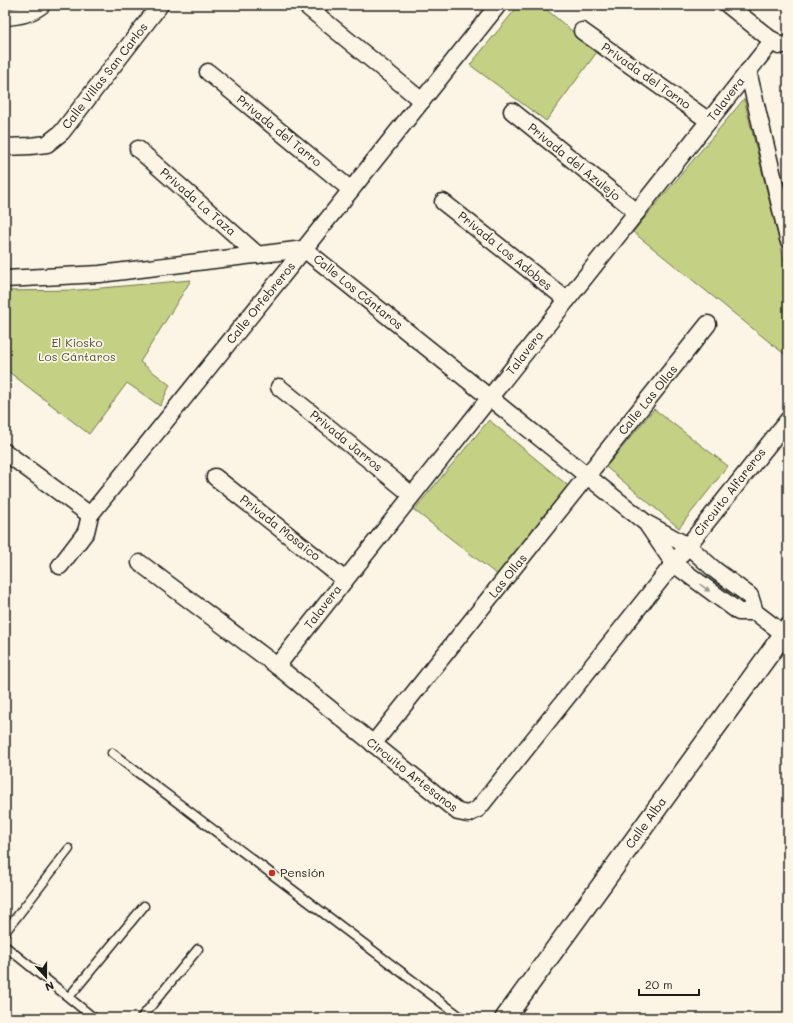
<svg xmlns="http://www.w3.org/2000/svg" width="793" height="1023" viewBox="0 0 793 1023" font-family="Mali,sans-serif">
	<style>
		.green { fill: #c4d084; stroke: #707650 }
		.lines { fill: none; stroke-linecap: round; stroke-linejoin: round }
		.service-casing { stroke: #1c1c1c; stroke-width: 11 }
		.minor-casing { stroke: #1c1c1c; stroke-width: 19 }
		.tertiary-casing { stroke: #1c1c1c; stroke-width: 22 }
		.service { stroke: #fcf5e5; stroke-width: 8 }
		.minor { stroke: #fcf5e5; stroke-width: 16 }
		.tertiary { stroke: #fcf5e5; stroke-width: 19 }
		.oneway { fill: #97938b }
		.poi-dot { fill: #c8321e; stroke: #fcf5e5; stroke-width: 1.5 }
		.labels { text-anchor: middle; stroke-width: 3.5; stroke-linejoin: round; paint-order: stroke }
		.street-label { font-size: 12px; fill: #1c1c1c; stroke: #fcf5e5 }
		.park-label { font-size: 12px; fill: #4e523b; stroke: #fcf5e5 }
		.poi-label { font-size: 12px; fill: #1c1c1c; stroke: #fcf5e5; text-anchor: start }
	</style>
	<rect width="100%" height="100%" fill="#fcf5e5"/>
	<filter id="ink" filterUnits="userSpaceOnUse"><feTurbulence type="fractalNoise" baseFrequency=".025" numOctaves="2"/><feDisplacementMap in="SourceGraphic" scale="8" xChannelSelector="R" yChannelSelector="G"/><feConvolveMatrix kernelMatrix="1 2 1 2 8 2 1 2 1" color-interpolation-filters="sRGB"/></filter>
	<g filter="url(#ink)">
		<!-- green -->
		<g class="green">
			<path d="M 519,5 L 541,5 L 597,52 L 546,121 L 470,65 Z"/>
			<path d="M 744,99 L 788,276 L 788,357 L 633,232 Z"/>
			<path d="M 191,280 L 140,362 L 170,385 L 160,406 L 127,383 L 89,434 L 5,369 L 5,291 L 79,290 Z"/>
			<path d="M 654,409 L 728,466 L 679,528 L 606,467 Z"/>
			<path d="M 489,420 L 572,489 L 500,577 L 414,510 Z"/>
		</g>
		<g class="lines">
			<defs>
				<g id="service">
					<path d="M 112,753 L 462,1018"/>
					<path d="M 5,932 L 69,849"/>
					<path d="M 5,946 L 94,1018"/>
					<path d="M 69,997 L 144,906"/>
					<path d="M 141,1018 L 198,949"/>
				</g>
				<g id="minor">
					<path d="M 305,5 L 422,101"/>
					<path d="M 728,5 L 779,46 L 788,44"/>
					<path d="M 5,17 C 20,16 30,14 42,5"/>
					<path d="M 582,31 L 709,121"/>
					<path d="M 748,71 L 788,239"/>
					<path d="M 208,72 L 351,190"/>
					<path d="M 512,111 L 637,212"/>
					<path d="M 5,147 L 30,146 L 47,144 L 62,132 L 160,5"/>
					<path d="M 138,149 L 258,255"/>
					<path d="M 443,202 L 567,300"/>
					<path d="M 5,279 L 100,274 L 304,249 L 646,523 L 688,546 L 715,570 L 750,596 L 755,612 L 784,634"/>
					<path d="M 279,387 L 412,495"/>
					<path d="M 5,452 L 90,515"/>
					<path d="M 215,477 L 345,580"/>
					<path d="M 648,526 L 674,564 L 739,612 L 755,612"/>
					<path d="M 140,563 L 277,666 L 458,812 L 468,814 L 478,809 L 788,420"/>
					<path d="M 60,566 L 86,532 L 90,515 L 304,249 L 498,5"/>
					<path d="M 277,666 L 773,40"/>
					<path d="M 373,744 L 708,324"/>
				</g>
				<path id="tertiary" d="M 505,1018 L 788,628"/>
			</defs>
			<!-- service casing -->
			<use href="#service" class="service-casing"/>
			<!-- minor casing -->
			<use href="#minor" class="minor-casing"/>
			<!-- tertiary casing -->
			<use href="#tertiary" class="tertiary-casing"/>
			<!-- service -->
			<use href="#service" class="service"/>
			<!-- minor -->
			<use href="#minor" class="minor"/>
			<!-- tertiary -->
			<use href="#tertiary" class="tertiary"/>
		</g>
		<!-- one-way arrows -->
		<defs><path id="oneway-solid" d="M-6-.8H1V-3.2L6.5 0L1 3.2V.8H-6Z"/></defs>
		<use class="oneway" href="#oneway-solid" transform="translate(705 588) rotate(36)"/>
	</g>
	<!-- markers -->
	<circle class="poi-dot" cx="272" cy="873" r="4"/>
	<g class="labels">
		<!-- street labels -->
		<g class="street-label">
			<text transform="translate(105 76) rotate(-52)" y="4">Calle Villas San Carlos</text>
			<text transform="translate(646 76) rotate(35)" y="4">Privada del Torno</text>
			<text transform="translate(726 99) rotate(-52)" y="4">Talavera</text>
			<text transform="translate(279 131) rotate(39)" y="4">Privada del Tarro</text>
			<text transform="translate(574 162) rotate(39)" y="4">Privada del Azulejo</text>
			<text transform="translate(198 202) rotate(41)" y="4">Privada La Taza</text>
			<text transform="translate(505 251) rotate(39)" y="4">Privada Los Adobes</text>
			<text transform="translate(358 292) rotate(39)" y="4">Calle Los Cántaros</text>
			<text transform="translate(261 303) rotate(-51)" y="4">Calle Orfebreros</text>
			<text transform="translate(525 353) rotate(-52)" y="4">Talavera</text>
			<text transform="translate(648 400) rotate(-51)" y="4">Calle Las Ollas</text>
			<text transform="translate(346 441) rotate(39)" y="4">Privada Jarros</text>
			<text transform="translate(730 492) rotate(-52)" y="4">Circuito Alfareros</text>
			<text transform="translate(280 528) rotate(38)" y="4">Privada Mosaico</text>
			<text transform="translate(508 576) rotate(-51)" y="4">Las Ollas</text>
			<text transform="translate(323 607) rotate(-52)" y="4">Talavera</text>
			<text transform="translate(412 775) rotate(38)" y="4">Circuito Artesanos</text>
			<text transform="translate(646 823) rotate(-54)" y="4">Calle Alba</text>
		</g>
		<!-- park labels -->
		<g class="park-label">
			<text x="77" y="347">El Kiosko<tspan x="77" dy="14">Los Cántaros</tspan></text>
		</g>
		<!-- poi labels -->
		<g class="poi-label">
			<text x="280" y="877">Pensión</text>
		</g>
	</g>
	<!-- margin -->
	<rect width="793" height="1023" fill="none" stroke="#fcf5e5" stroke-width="20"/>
	<rect x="10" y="10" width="773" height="1003" fill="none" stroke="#1c1c1c" stroke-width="1.5" filter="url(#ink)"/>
	<!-- north arrow -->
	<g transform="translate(46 977) rotate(159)" stroke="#fcf5e5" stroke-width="3" paint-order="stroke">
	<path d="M0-3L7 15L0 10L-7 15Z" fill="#1c1c1c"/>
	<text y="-6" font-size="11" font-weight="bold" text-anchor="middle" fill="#1c1c1c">N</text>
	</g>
	<!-- scale -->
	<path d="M639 989v6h60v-6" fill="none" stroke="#1c1c1c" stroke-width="2"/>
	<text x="645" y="989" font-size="12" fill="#1c1c1c" stroke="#fcf5e5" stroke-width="3" paint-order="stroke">20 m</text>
</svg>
